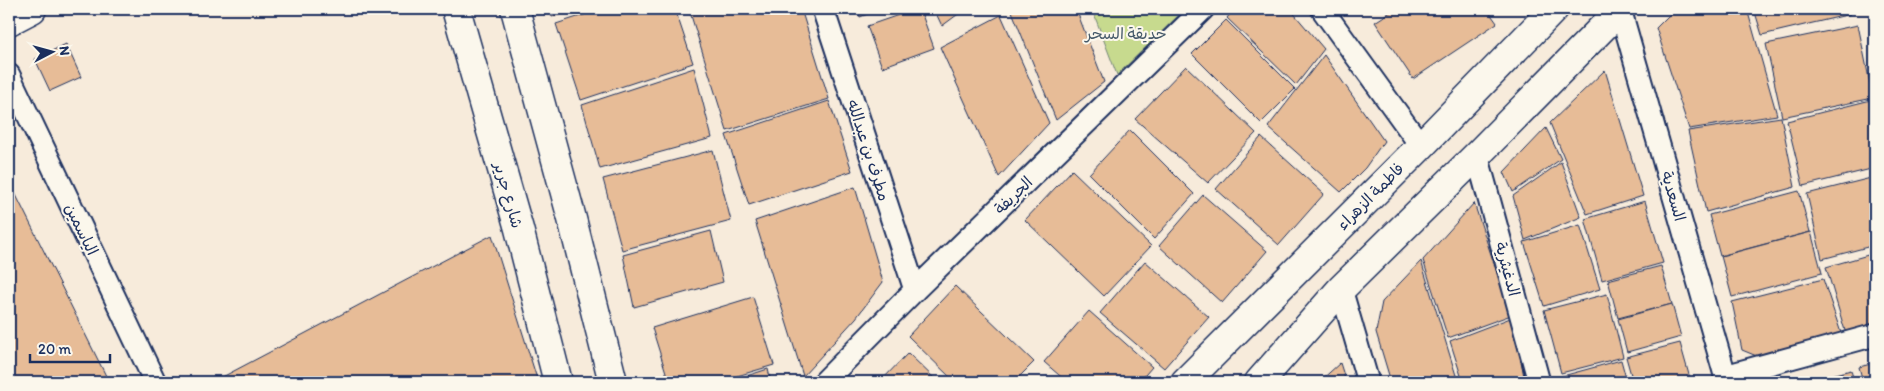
<svg xmlns="http://www.w3.org/2000/svg" width="1884" height="391" viewBox="0 0 1884 391" font-family="Itim,'Playpen Sans Arabic',sans-serif">
	<style>
		.green { fill: #c7da8e; stroke: #718476 }
		.building { fill: #e7bc97; stroke: #1b2f5e }
		.lines { fill: none; stroke-linecap: round; stroke-linejoin: round }
		.street-casing { stroke: #1b2f5e; stroke-width: 25 }
		.secondary-casing { stroke: #1b2f5e; stroke-width: 31 }
		.street { stroke: #fbf7ec; stroke-width: 21 }
		.secondary { stroke: #fbf7ec; stroke-width: 28 }
		.labels { text-anchor: middle; stroke-width: 4; stroke-linejoin: round; paint-order: stroke }
		.park-label { font-size: 16px; fill: #465a6a; stroke: #fbf7ec }
		.street-label { font-size: 16px; fill: #1b2f5e; stroke: #fbf7ec }
	</style>
	<rect width="100%" height="100%" fill="#f7ebdb"/>
	<filter id="ink" filterUnits="userSpaceOnUse"><feTurbulence type="fractalNoise" baseFrequency=".02" numOctaves="2"/><feDisplacementMap in="SourceGraphic" scale="10" xChannelSelector="R" yChannelSelector="G"/><feConvolveMatrix kernelMatrix="1 2 1 2 8 2 1 2 1" color-interpolation-filters="sRGB"/></filter>
	<g filter="url(#ink)">
		<!-- green -->
		<path class="green" d="M 1092,9 L 1185,9 L 1117,75 Z"/>
		<!-- building -->
		<g class="building">
			<path d="M 549,9 L 578,9 L 552,17 Z"/>
			<path d="M 602,9 L 675,9 L 693,63 L 581,100 L 556,24 Z"/>
			<path d="M 689,9 L 801,9 L 829,99 L 727,131 Z"/>
			<path d="M 857,9 L 880,9 L 860,17 Z"/>
			<path d="M 916,9 L 920,9 L 934,48 L 882,67 L 867,26 Z"/>
			<path d="M 934,9 L 965,9 L 942,26 Z"/>
			<path d="M 1011,9 L 1076,9 L 1104,82 L 1056,120 Z"/>
			<path d="M 1234,9 L 1290,9 L 1324,49 L 1296,85 L 1227,18 Z"/>
			<path d="M 1395,9 L 1487,9 L 1497,23 L 1413,79 L 1375,22 Z"/>
			<path d="M 1675,9 L 1747,9 L 1777,115 L 1689,129 L 1656,28 Z"/>
			<path d="M 1754,9 L 1850,9 L 1851,14 L 1762,35 Z"/>
			<path d="M 1001,15 L 1049,123 L 999,177 L 940,47 Z"/>
			<path d="M 1226,20 L 1295,89 L 1261,123 L 1192,54 Z"/>
			<path d="M 1858,25 L 1873,98 L 1782,117 L 1766,44 Z"/>
			<path d="M 66,44 L 81,77 L 50,91 L 35,59 Z"/>
			<path d="M 1324,55 L 1384,141 L 1365,168 L 1341,192 L 1268,127 Z"/>
			<path d="M 1186,66 L 1256,133 L 1208,183 L 1135,119 Z"/>
			<path d="M 694,68 L 712,138 L 600,169 L 582,105 Z"/>
			<path d="M 1605,70 L 1643,196 L 1587,214 L 1550,123 Z"/>
			<path d="M 1875,99 L 1875,168 L 1803,186 L 1787,121 Z"/>
			<path d="M 829,101 L 852,171 L 749,205 L 726,135 Z"/>
			<path d="M 1781,117 L 1795,187 L 1706,212 L 1688,131 Z"/>
			<path d="M 1546,128 L 1561,159 L 1513,192 L 1504,172 Z"/>
			<path d="M 1130,130 L 1194,194 L 1154,239 L 1089,174 Z"/>
			<path d="M 1261,137 L 1324,194 L 1279,245 L 1216,189 Z"/>
			<path d="M 713,150 L 731,221 L 622,250 L 603,179 Z"/>
			<path d="M 1561,162 L 1581,217 L 1525,240 L 1513,196 Z"/>
			<path d="M 1072,170 L 1151,246 L 1104,296 L 1025,220 Z"/>
			<path d="M 1875,177 L 1875,245 L 1822,259 L 1807,194 Z"/>
			<path d="M 9,181 L 109,382 L 9,382 Z"/>
			<path d="M 855,187 L 883,282 L 856,318 L 803,376 L 755,221 Z"/>
			<path d="M 1799,191 L 1810,232 L 1720,256 L 1709,215 Z"/>
			<path d="M 1203,195 L 1267,251 L 1222,303 L 1159,246 Z"/>
			<path d="M 1645,201 L 1663,263 L 1602,280 L 1585,219 Z"/>
			<path d="M 1474,203 L 1511,315 L 1448,338 L 1423,260 Z"/>
			<path d="M 1580,225 L 1600,289 L 1544,306 L 1524,242 Z"/>
			<path d="M 711,231 L 723,282 L 634,307 L 623,255 Z"/>
			<path d="M 1811,232 L 1822,273 L 1732,297 L 1721,256 Z"/>
			<path d="M 492,235 L 538,382 L 213,382 Z"/>
			<path d="M 1875,253 L 1875,327 L 1846,334 L 1826,267 Z"/>
			<path d="M 1145,261 L 1209,317 L 1164,368 L 1100,313 Z"/>
			<path d="M 1421,261 L 1458,382 L 1391,382 L 1376,332 L 1382,302 Z"/>
			<path d="M 1661,266 L 1672,304 L 1618,318 L 1608,280 Z"/>
			<path d="M 1823,279 L 1841,333 L 1759,357 L 1742,350 L 1732,302 Z"/>
			<path d="M 955,286 L 1034,362 L 1014,382 L 955,382 L 908,336 Z"/>
			<path d="M 1607,294 L 1623,357 L 1561,373 L 1544,310 Z"/>
			<path d="M 753,297 L 774,365 L 717,382 L 669,382 L 652,328 Z"/>
			<path d="M 1672,304 L 1681,337 L 1627,352 L 1618,319 Z"/>
			<path d="M 1089,311 L 1152,367 L 1139,382 L 1067,382 L 1044,362 Z"/>
			<path d="M 1513,317 L 1525,382 L 1463,382 L 1450,341 Z"/>
			<path d="M 1680,343 L 1691,382 L 1633,382 L 1626,357 Z"/>
			<path d="M 908,353 L 938,382 L 880,382 Z"/>
			<path d="M 1621,360 L 1627,382 L 1560,382 L 1559,377 Z"/>
			<path d="M 1340,363 L 1346,382 L 1319,382 Z"/>
			<path d="M 1875,363 L 1875,382 L 1863,382 L 1859,367 Z"/>
			<path d="M 768,369 L 771,382 L 728,382 Z"/>
			<path d="M 1851,370 L 1854,382 L 1805,382 Z"/>
		</g>
		<g class="lines">
			<defs>
				<g id="street">
					<path d="M 823,9 L 915,290"/>
					<path d="M 1322,9 L 1421,146"/>
					<path d="M 1620,9 L 1727,382"/>
					<path d="M 9,75 L 155,382"/>
					<path d="M 1477,155 L 1539,382"/>
					<path d="M 1341,289 L 1368,382"/>
					<path d="M 1725,376 L 1875,335"/>
					<path d="M 824,382 L 915,290 L 1203,9"/>
				</g>
				<g id="secondary">
					<path d="M 456,9 L 519,229 L 558,382"/>
					<path d="M 515,9 L 571,215 L 613,382"/>
					<path d="M 9,21 L 32,9"/>
					<path d="M 1185,382 L 1421,146 L 1554,9"/>
					<path d="M 1259,382 L 1341,289 L 1477,155 L 1621,9"/>
				</g>
			</defs>
			<!-- street casing -->
			<use href="#street" class="street-casing"/>
			<!-- secondary casing -->
			<use href="#secondary" class="secondary-casing"/>
			<!-- street -->
			<use href="#street" class="street"/>
			<!-- secondary -->
			<use href="#secondary" class="secondary"/>
		</g>
	</g>
	<g class="labels">
		<!-- park labels -->
		<g class="park-label">
			<text x="1126" y="39">حديقة السحر</text>
		</g>
		<!-- street labels -->
		<g class="street-label">
			<text transform="translate(869 150) rotate(72)" y="6">مطرف بن عبدالله</text>
			<text transform="translate(509 195) rotate(74)" y="6">شارع جرير</text>
			<text transform="translate(1013 195) rotate(-44)" y="6">الجريفة</text>
			<text transform="translate(1370 196) rotate(-45)" y="6">فاطمة الزهراء</text>
			<text transform="translate(1674 196) rotate(74)" y="6">السعدية</text>
			<text transform="translate(82 229) rotate(64)" y="6">الياسمين</text>
			<text transform="translate(1508 269) rotate(75)" y="6">الدغيثرية</text>
		</g>
	</g>
	<!-- margin -->
	<rect width="1884" height="391" fill="none" stroke="#fbf7ec" stroke-width="30"/>
	<rect x="15" y="15" width="1854" height="361" fill="none" stroke="#1b2f5e" stroke-width="2" filter="url(#ink)"/>
	<!-- north arrow -->
	<g transform="translate(52 52) rotate(84)" stroke="#fbf7ec" stroke-width="4" paint-order="stroke">
	<path d="M0-4L9 19L0 12L-9 19Z" fill="#1b2f5e"/>
	<text y="-8" font-size="14" font-weight="bold" text-anchor="middle" fill="#1b2f5e">N</text>
	</g>
	<!-- scale -->
	<path d="M30 354v8h80v-8" fill="none" stroke="#1b2f5e" stroke-width="2.5"/>
	<text x="38" y="354" font-size="15" fill="#1b2f5e" stroke="#fbf7ec" stroke-width="4" paint-order="stroke">20 m</text>
</svg>
